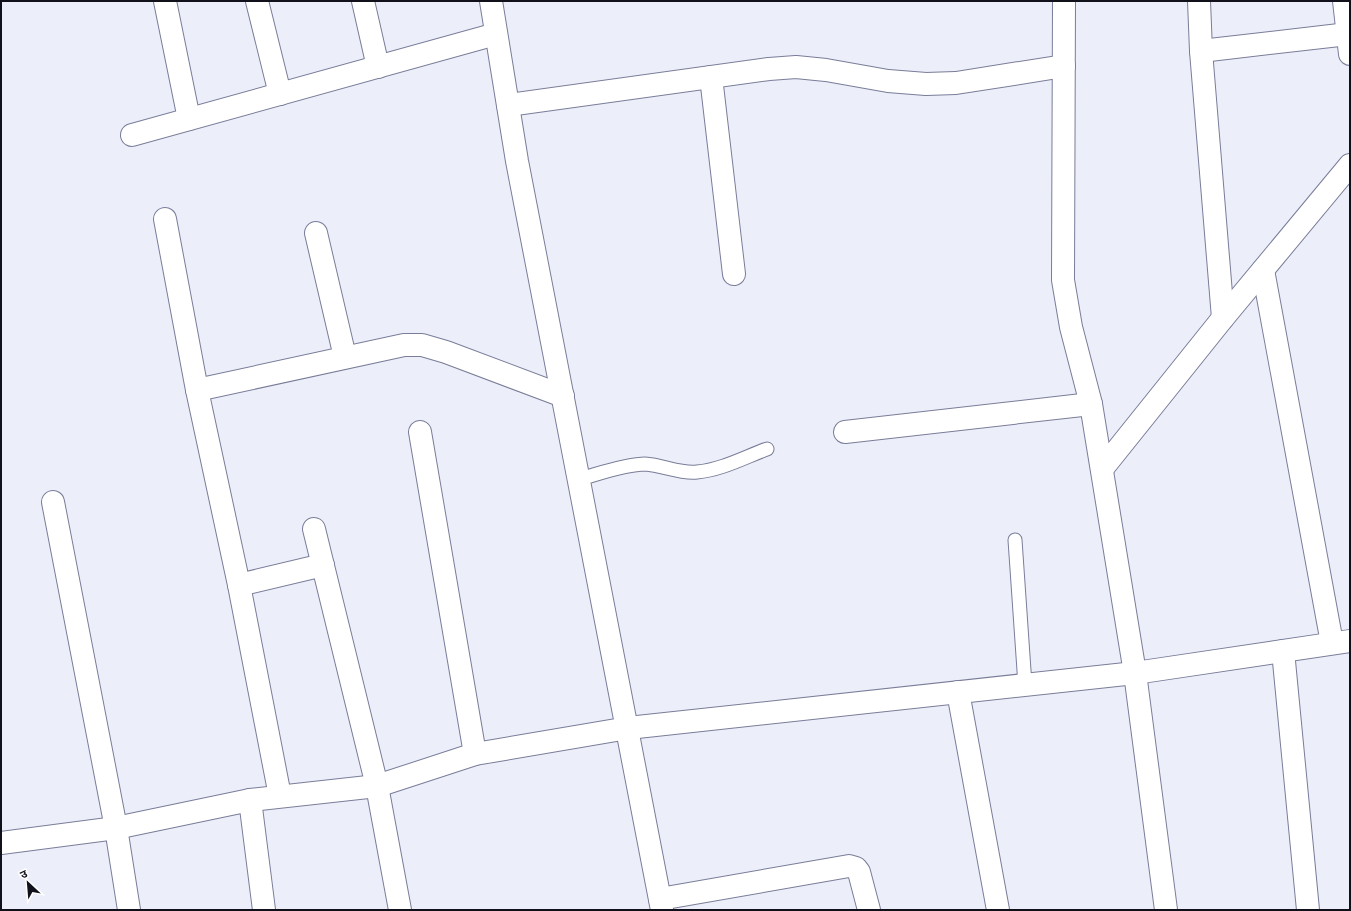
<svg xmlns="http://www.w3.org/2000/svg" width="1351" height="911" viewBox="0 0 1351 911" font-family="'Open Sans','Noto Sans Devanagari',sans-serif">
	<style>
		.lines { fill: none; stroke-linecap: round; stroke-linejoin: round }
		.lane-casing { stroke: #797d98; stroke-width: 15 }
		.street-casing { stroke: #797d98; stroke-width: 24 }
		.lane { stroke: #fff; stroke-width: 13 }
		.street { stroke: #fff; stroke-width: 22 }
	</style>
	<rect width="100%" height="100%" fill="#eceefa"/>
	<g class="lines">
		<defs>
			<g id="lane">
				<path d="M 579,479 C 598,474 626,464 645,464 C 663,465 680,474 697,472 C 721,470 745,457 767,449"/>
				<path d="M 1015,540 L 1025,685"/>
			</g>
			<g id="street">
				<path d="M 165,1 L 189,119"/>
				<path d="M 257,1 L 280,94"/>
				<path d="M 363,1 L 378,67"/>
				<path d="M 491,1 L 517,161 L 662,910"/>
				<path d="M 1064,1 L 1063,280 L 1071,327 L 1091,404 L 1135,673 L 1166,910"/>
				<path d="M 1199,1 L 1201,51 L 1223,318"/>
				<path d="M 1344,1 L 1350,54"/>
				<path d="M 1201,51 L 1348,34"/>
				<path d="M 711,77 L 734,274"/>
				<path d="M 508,105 L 769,69 L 796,67 L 826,70 L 888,81 L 926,84 L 956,83 L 1064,66"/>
				<path d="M 132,135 L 496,34"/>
				<path d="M 165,219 L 197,390 L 239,585 L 280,796"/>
				<path d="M 316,233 L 345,357"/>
				<path d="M 1263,270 L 1332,643"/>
				<path d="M 197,390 L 404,345 L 422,345 L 446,352 L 563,396"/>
				<path d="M 420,432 L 475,754"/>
				<path d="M 845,432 L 1091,404"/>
				<path d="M 1102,469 L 1223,318 L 1350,165"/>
				<path d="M 53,502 L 116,828 L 129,910"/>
				<path d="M 314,529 L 377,786 L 400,910"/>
				<path d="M 239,585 L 323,565"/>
				<path d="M 1283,651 L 1308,910"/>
				<path d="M 958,692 L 998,910"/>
				<path d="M 250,800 L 264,910"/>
				<path d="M 1,843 L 116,828 L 250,800 L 377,786 L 475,754 L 628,728 L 1135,673 L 1350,641"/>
				<path d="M 660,899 L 849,866 L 856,868 L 859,872 L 869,910"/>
			</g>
		</defs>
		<!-- lane casing -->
		<use href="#lane" class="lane-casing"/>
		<!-- street casing -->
		<use href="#street" class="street-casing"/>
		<!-- lane -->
		<use href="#lane" class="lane"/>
		<!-- street -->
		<use href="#street" class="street"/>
	</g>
	<!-- border -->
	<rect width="1351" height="911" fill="none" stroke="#10111b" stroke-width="4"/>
	<!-- north arrow -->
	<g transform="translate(28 883) rotate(334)" stroke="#ffffff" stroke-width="3" paint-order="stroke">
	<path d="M0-3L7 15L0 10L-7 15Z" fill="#10111b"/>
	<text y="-6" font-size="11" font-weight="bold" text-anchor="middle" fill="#10111b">उ</text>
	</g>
</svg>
